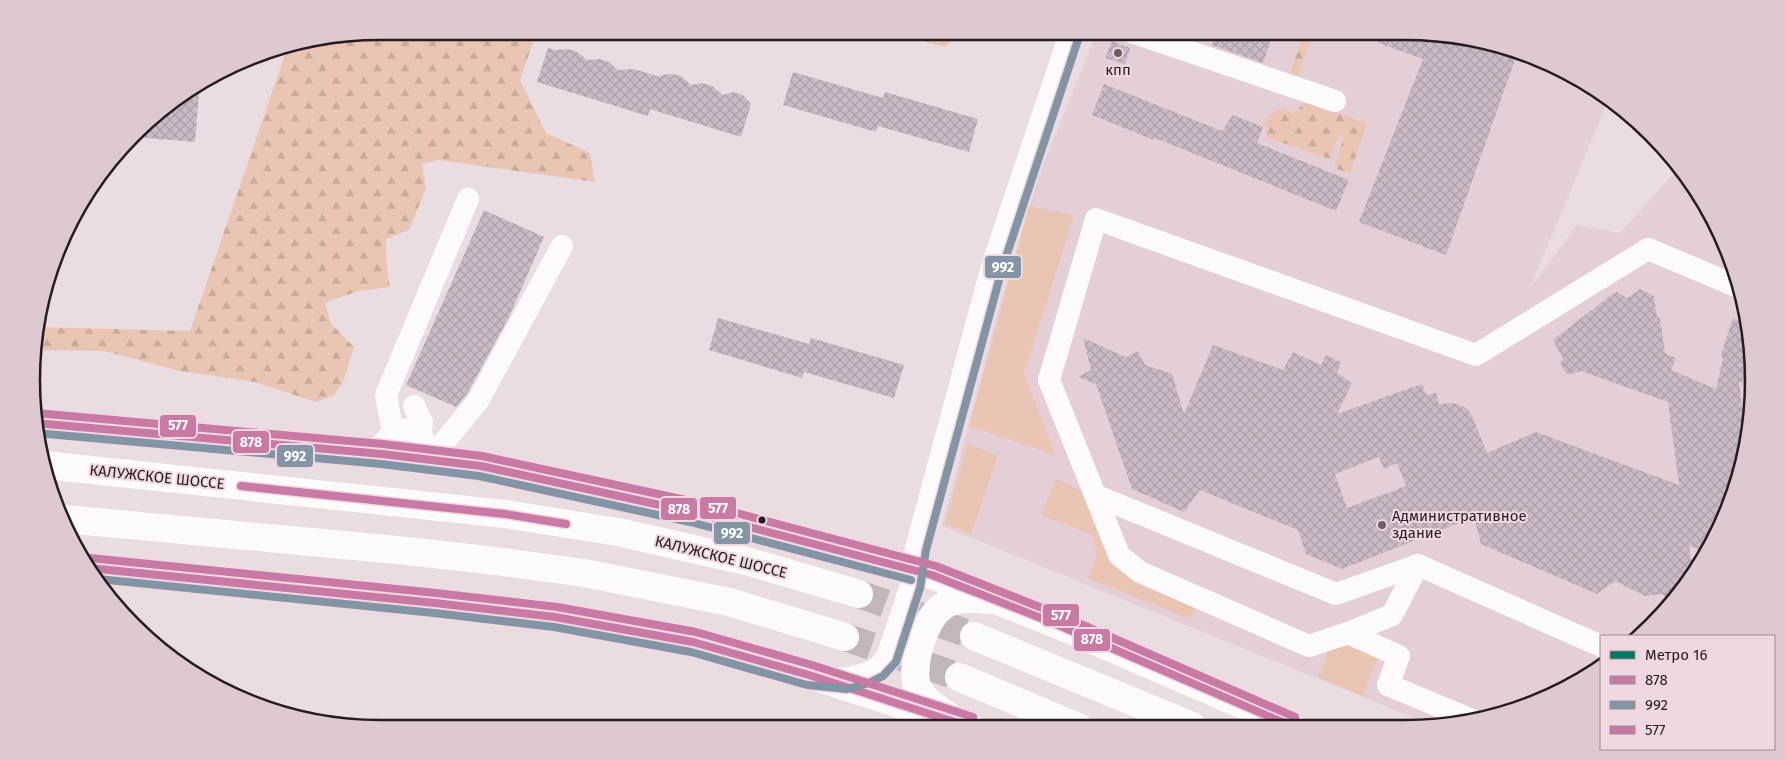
<svg xmlns="http://www.w3.org/2000/svg" width="1785" height="760" viewBox="0 0 1785 760" font-family="'Fira Sans',sans-serif">
	<style>
		.built { fill: #e5cfd7 }
		.grass { fill: #ebc5b4 }
		.forest { fill: url(#forest-firs) }
		.building { fill: url(#building-cross-hatch); fill-rule: evenodd }
		.lines { fill: none; stroke-linecap: round; stroke-linejoin: round }
		.highway-tunnel { stroke: #c2b6bb; stroke-width: 28; stroke-dasharray: 28 14; stroke-linecap: butt }
		.minor { stroke: #fcfafb; stroke-width: 22 }
		.major { stroke: #fcfafb; stroke-width: 28 }
		.highway { stroke: #fcfafb; stroke-width: 28 }
		.bus-1-casing { stroke: #efd8e1; stroke-width: 11 }
		.bus-2-casing { stroke: #efd8e1; stroke-width: 11 }
		.bus-3-casing { stroke: #efd8e1; stroke-width: 11 }
		.bus-1 { stroke: #c87aa5; stroke-width: 8 }
		.bus-2 { stroke: #8395a5; stroke-width: 8 }
		.bus-3 { stroke: #c87aa5; stroke-width: 8 }
		.metro-1-casing { stroke: #efd8e1; stroke-width: 12 }
		.metro-1 { stroke: #007763; stroke-width: 9 }
		.poi-dot { fill: #696063; stroke: #efd8e1; stroke-width: 2 }
		.bus-dot { fill: #241c1f; stroke: #efd8e1; stroke-width: 2 }
		.labels { text-anchor: middle; stroke-width: 4; stroke-linejoin: round; paint-order: stroke }
		.poi-label { font-size: 15px; fill: #241c1f; stroke: #efd8e1 }
		.street-label { font-size: 15px; fill: #241c1f; stroke: #efd8e1 }
		.rim { fill: none; stroke: #241c1f; stroke-width: 2.5 }
		.line-badge { stroke: #efd8e1; stroke-width: 2 }
		.badge-label { font-size: 14px; text-anchor: middle; font-weight: bold; fill: #fff }
	</style>
	<defs>
		<pattern id="forest-firs" width="22" height="20" patternUnits="userSpaceOnUse" patternTransform="scale(1.25)"><rect width="22" height="20" fill="#ebc5b4"/><path d="M5 1l3.5 6h-7zM16 11l3.5 6h-7z" fill="#c9a99a"/></pattern>
		<pattern id="building-cross-hatch" width="8" height="8" patternUnits="userSpaceOnUse" patternTransform="scale(1.25)"><rect width="8" height="8" fill="#c9bac6"/><path d="M0 0l8 8M0 8l8-8" fill="none" stroke="#ac9faa"/></pattern>
	</defs>
	<rect width="100%" height="100%" fill="#eadde2"/>
	<!-- built -->
	<path class="built" d="M 1097,31 L 1405,31 L 1517,50 L 1580,78 L 1609,99 L 1530,288 L 1577,225 L 1620,233 L 1680,166 L 1682,168 L 1718,226 L 1742,290 L 1753,357 L 1751,426 L 1735,492 L 1695,574 L 1637,636 L 1601,636 L 1601,666 L 1539,702 L 1451,726 L 1434,726 L 942,526 L 1000,305 L 1039,175 Z"/>
	<!-- grass -->
	<g class="grass">
		<path d="M 1029,206 L 1074,215 L 1024,374 L 1056,455 L 969,426 Z"/>
		<path d="M 967,444 L 998,455 L 971,534 L 945,524 Z"/>
		<path d="M 1056,479 L 1088,494 L 1114,557 L 1199,602 L 1190,619 L 1088,578 L 1097,554 L 1093,535 L 1041,515 Z"/>
		<path d="M 1344,641 L 1379,655 L 1363,696 L 1318,677 L 1331,645 Z"/>
	</g>
	<!-- forest -->
	<g class="forest">
		<path d="M 380,31 L 537,31 L 520,80 L 546,133 L 590,153 L 595,182 L 438,160 L 422,164 L 426,188 L 409,230 L 386,239 L 387,269 L 390,287 L 358,291 L 325,303 L 331,324 L 354,347 L 343,382 L 334,395 L 316,402 L 255,382 L 180,371 L 104,351 L 34,350 L 36,327 L 190,331 L 288,46 Z"/>
		<path d="M 888,31 L 962,31 L 945,47 Z"/>
		<path d="M 1305,31 L 1314,31 L 1296,81 L 1288,78 Z"/>
		<path d="M 1305,102 L 1367,123 L 1350,173 L 1334,168 L 1344,137 L 1339,135 L 1330,159 L 1266,137 L 1264,123 C 1270,113 1275,110 1286,108 L 1292,115 Z"/>
	</g>
	<!-- building -->
	<g class="building">
		<path d="M 1217,31 L 1274,31 L 1263,63 L 1212,45 Z"/>
		<path d="M 1382,31 L 1405,31 L 1496,46 L 1517,54 L 1446,255 L 1359,222 L 1423,59 L 1378,43 Z"/>
		<path d="M 1112,41 L 1130,48 L 1125,64 L 1105,58 Z"/>
		<path d="M 548,48 L 555,50 L 568,49 L 577,52 L 587,60 L 600,59 L 609,62 L 618,70 L 634,69 L 660,77 L 661,75 L 672,74 L 681,76 L 691,85 L 702,83 L 712,86 L 723,95 L 733,92 L 743,95 L 751,104 L 741,137 L 650,109 L 648,116 L 537,82 Z"/>
		<path d="M 793,72 L 883,98 L 885,92 L 978,119 L 969,152 L 878,126 L 876,132 L 783,105 Z"/>
		<path d="M 200,82 L 195,142 L 134,137 L 150,118 Z"/>
		<path d="M 1104,84 L 1222,131 L 1233,115 L 1263,127 L 1257,143 L 1349,180 L 1336,211 L 1155,138 L 1154,140 L 1092,115 Z"/>
		<path d="M 484,210 L 544,237 L 509,317 L 467,394 L 456,407 L 406,385 Z"/>
		<path d="M 1640,289 L 1654,296 L 1657,317 L 1660,318 L 1665,353 L 1676,358 L 1671,370 L 1716,389 L 1723,359 L 1721,355 L 1733,318 L 1748,325 L 1753,357 L 1752,387 L 1739,381 L 1744,424 L 1750,427 L 1735,492 L 1706,552 L 1689,546 L 1692,567 L 1685,575 L 1687,583 L 1670,600 L 1662,594 L 1645,596 L 1615,581 L 1597,594 L 1481,544 L 1474,517 L 1342,569 L 1306,554 L 1298,530 L 1200,490 L 1184,512 L 1132,489 L 1096,384 L 1078,377 L 1091,370 L 1083,338 L 1126,357 L 1138,351 L 1145,365 L 1172,374 L 1184,414 L 1213,345 L 1283,370 L 1293,352 L 1321,365 L 1326,355 L 1341,362 L 1337,373 L 1352,383 L 1337,414 L 1422,384 L 1426,395 L 1436,393 L 1439,404 L 1452,403 L 1467,408 L 1473,418 L 1487,453 L 1536,432 L 1679,485 L 1668,402 L 1581,371 L 1568,375 L 1560,364 L 1563,359 L 1553,340 L 1611,295 L 1617,292 L 1627,298 ZM 1379,457 L 1384,469 L 1397,463 L 1406,486 L 1347,508 L 1335,474 Z"/>
		<path d="M 718,318 L 809,344 L 811,338 L 904,365 L 894,398 L 804,372 L 802,378 L 709,350 Z"/>
	</g>
	<g class="lines">
		<!-- highway-tunnel -->
		<g class="highway-tunnel">
			<path d="M 859,594 L 974,636"/>
			<path d="M 845,637 L 959,677"/>
		</g>
		<!-- minor -->
		<g class="minor">
			<path d="M 1129,31 L 1335,101"/>
			<path d="M 414,406 L 422,422 L 421,433"/>
			<path d="M 393,432 L 386,395 L 468,199"/>
			<path d="M 384,442 C 396,428 404,427 421,433 L 425,446 L 424,459"/>
			<path d="M 432,460 L 439,448 L 478,401 L 562,246"/>
			<path d="M 1097,496 L 1336,594 L 1418,565 L 1601,646"/>
			<path d="M 1348,633 L 1392,615 L 1418,565"/>
			<path d="M 828,677 L 846,679 L 865,674 L 879,667 L 887,657 L 911,585 L 914,570 L 916,548 L 992,266 L 1071,31"/>
			<path d="M 1472,720 L 1388,685 L 1399,656 L 1348,633 L 1309,646 L 1140,572 L 1119,555 L 1049,380 L 1096,219 L 1476,355 L 1648,249 L 1741,288"/>
		</g>
		<!-- major -->
		<g class="major">
			<path d="M 35,423 L 382,454 L 481,466 L 692,512 L 932,575 L 1056,624 L 1291,726"/>
			<path d="M 89,568 L 435,603 L 555,617 L 693,642 L 809,675 L 970,727"/>
			<path d="M 946,714 C 935,707 924,700 918,688 C 909,669 924,619 942,607 C 955,597 971,598 987,600"/>
		</g>
		<!-- highway -->
		<g class="highway">
			<path d="M 44,465 L 505,514 L 618,532 L 746,561 L 859,594"/>
			<path d="M 65,519 L 407,551 L 496,561 L 584,573 L 729,602 L 845,637"/>
			<path d="M 974,636 L 1192,726"/>
			<path d="M 959,677 L 1078,727"/>
		</g>
		<defs>
			<g id="bus-1">
				<path d="M 35,423 L 382,454 L 481,466 L 692,512 L 932,575 L 1056,624 L 1291,726"/>
				<path d="M 241,486 L 505,514 L 566,524"/>
				<path d="M 89,568 L 435,603 L 555,617 L 693,642 L 809,675 L 970,727"/>
			</g>
			<g id="bus-2">
				<path d="M 36,433 L 381,464 L 479,476 L 690,522 L 911,580"/>
				<path d="M 98,579 L 434,613 L 554,627 L 691,652 L 807,685 L 847,689 L 869,683 L 883,676 L 896,662 L 920,588 L 926,550 L 1002,269 L 1080,34"/>
			</g>
			<g id="bus-3">
				<path d="M 36,413 L 383,444 L 482,456 L 695,502 L 936,566 L 1060,615 L 1295,717"/>
				<path d="M 90,558 L 436,593 L 557,607 L 696,632 L 812,665 L 973,717"/>
			</g>
		</defs>
		<!-- bus-1 casing -->
		<use href="#bus-1" class="bus-1-casing"/>
		<!-- bus-2 casing -->
		<use href="#bus-2" class="bus-2-casing"/>
		<!-- bus-3 casing -->
		<use href="#bus-3" class="bus-3-casing"/>
		<!-- bus-1 -->
		<use href="#bus-1" class="bus-1"/>
		<!-- bus-2 -->
		<use href="#bus-2" class="bus-2"/>
		<!-- bus-3 -->
		<use href="#bus-3" class="bus-3"/>
		<defs>
			<path id="metro-1" d="M 957,31 L 991,33 L 1018,31"/>
		</defs>
		<!-- metro-1 casing -->
		<use href="#metro-1" class="metro-1-casing"/>
		<!-- metro-1 -->
		<use href="#metro-1" class="metro-1"/>
	</g>
	<!-- markers -->
	<g class="poi-dot">
		<circle cx="1118" cy="53" r="5"/>
		<circle cx="1382" cy="525" r="5"/>
	</g>
	<circle class="bus-dot" cx="762" cy="520" r="4.5"/>
	<g class="labels">
		<!-- poi labels -->
		<g class="poi-label">
			<text x="1118" y="75">кпп</text>
			<text x="1392" y="521" text-anchor="start">Административное<tspan x="1392" dy="17">здание</tspan></text>
		</g>
		<!-- street labels -->
		<g class="street-label">
			<text transform="translate(157 477) rotate(6)" y="5">КАЛУЖСКОЕ ШОССЕ</text>
			<text transform="translate(721 557) rotate(14)" y="5">КАЛУЖСКОЕ ШОССЕ</text>
		</g>
	</g>
	<!-- crop -->
	<path d="M0 0H1785V760H0ZM380 40H1405A340 340 0 0 1 1745 380V380A340 340 0 0 1 1405 720H380A340 340 0 0 1 40 380V380A340 340 0 0 1 380 40Z" fill="#dfc9d1" fill-rule="evenodd"/>
	<path class="rim" d="M380 40H1405A340 340 0 0 1 1745 380V380A340 340 0 0 1 1405 720H380A340 340 0 0 1 40 380V380A340 340 0 0 1 380 40Z"/>
	<g class="line-badge">
		<rect x="984" y="255" width="38" height="24" rx="5" fill="#8395a5"/>
		<rect x="159" y="414" width="38" height="24" rx="5" fill="#c87aa5"/>
		<rect x="232" y="430" width="38" height="24" rx="5" fill="#c87aa5"/>
		<rect x="276" y="444" width="38" height="24" rx="5" fill="#8395a5"/>
		<rect x="699" y="496" width="38" height="24" rx="5" fill="#c87aa5"/>
		<rect x="660" y="497" width="38" height="24" rx="5" fill="#c87aa5"/>
		<rect x="713" y="521" width="38" height="24" rx="5" fill="#8395a5"/>
		<rect x="1042" y="603" width="38" height="24" rx="5" fill="#c87aa5"/>
		<rect x="1073" y="628" width="38" height="24" rx="5" fill="#c87aa5"/>
	</g>
	<g class="badge-label">
		<text x="1003" y="272">992</text>
		<text x="178" y="430">577</text>
		<text x="251" y="447">878</text>
		<text x="295" y="461">992</text>
		<text x="718" y="513">577</text>
		<text x="679" y="514">878</text>
		<text x="732" y="538">992</text>
		<text x="1061" y="620">577</text>
		<text x="1092" y="644">878</text>
	</g>
	<!-- legend -->
	<rect x="1600" y="635" width="175" height="115" fill="#efd8e1" stroke="#9e8d93"/>
	<rect x="1610" y="651" width="25" height="8" fill="#007763" stroke="#9e8d93"/>
	<text x="1645" y="660" font-size="15" fill="#241c1f">Метро 16</text>
	<rect x="1610" y="676" width="25" height="8" fill="#c87aa5" stroke="#9e8d93"/>
	<text x="1645" y="685" font-size="15" fill="#241c1f">878</text>
	<rect x="1610" y="701" width="25" height="8" fill="#8395a5" stroke="#9e8d93"/>
	<text x="1645" y="710" font-size="15" fill="#241c1f">992</text>
	<rect x="1610" y="726" width="25" height="8" fill="#c87aa5" stroke="#9e8d93"/>
	<text x="1645" y="735" font-size="15" fill="#241c1f">577</text>
</svg>
